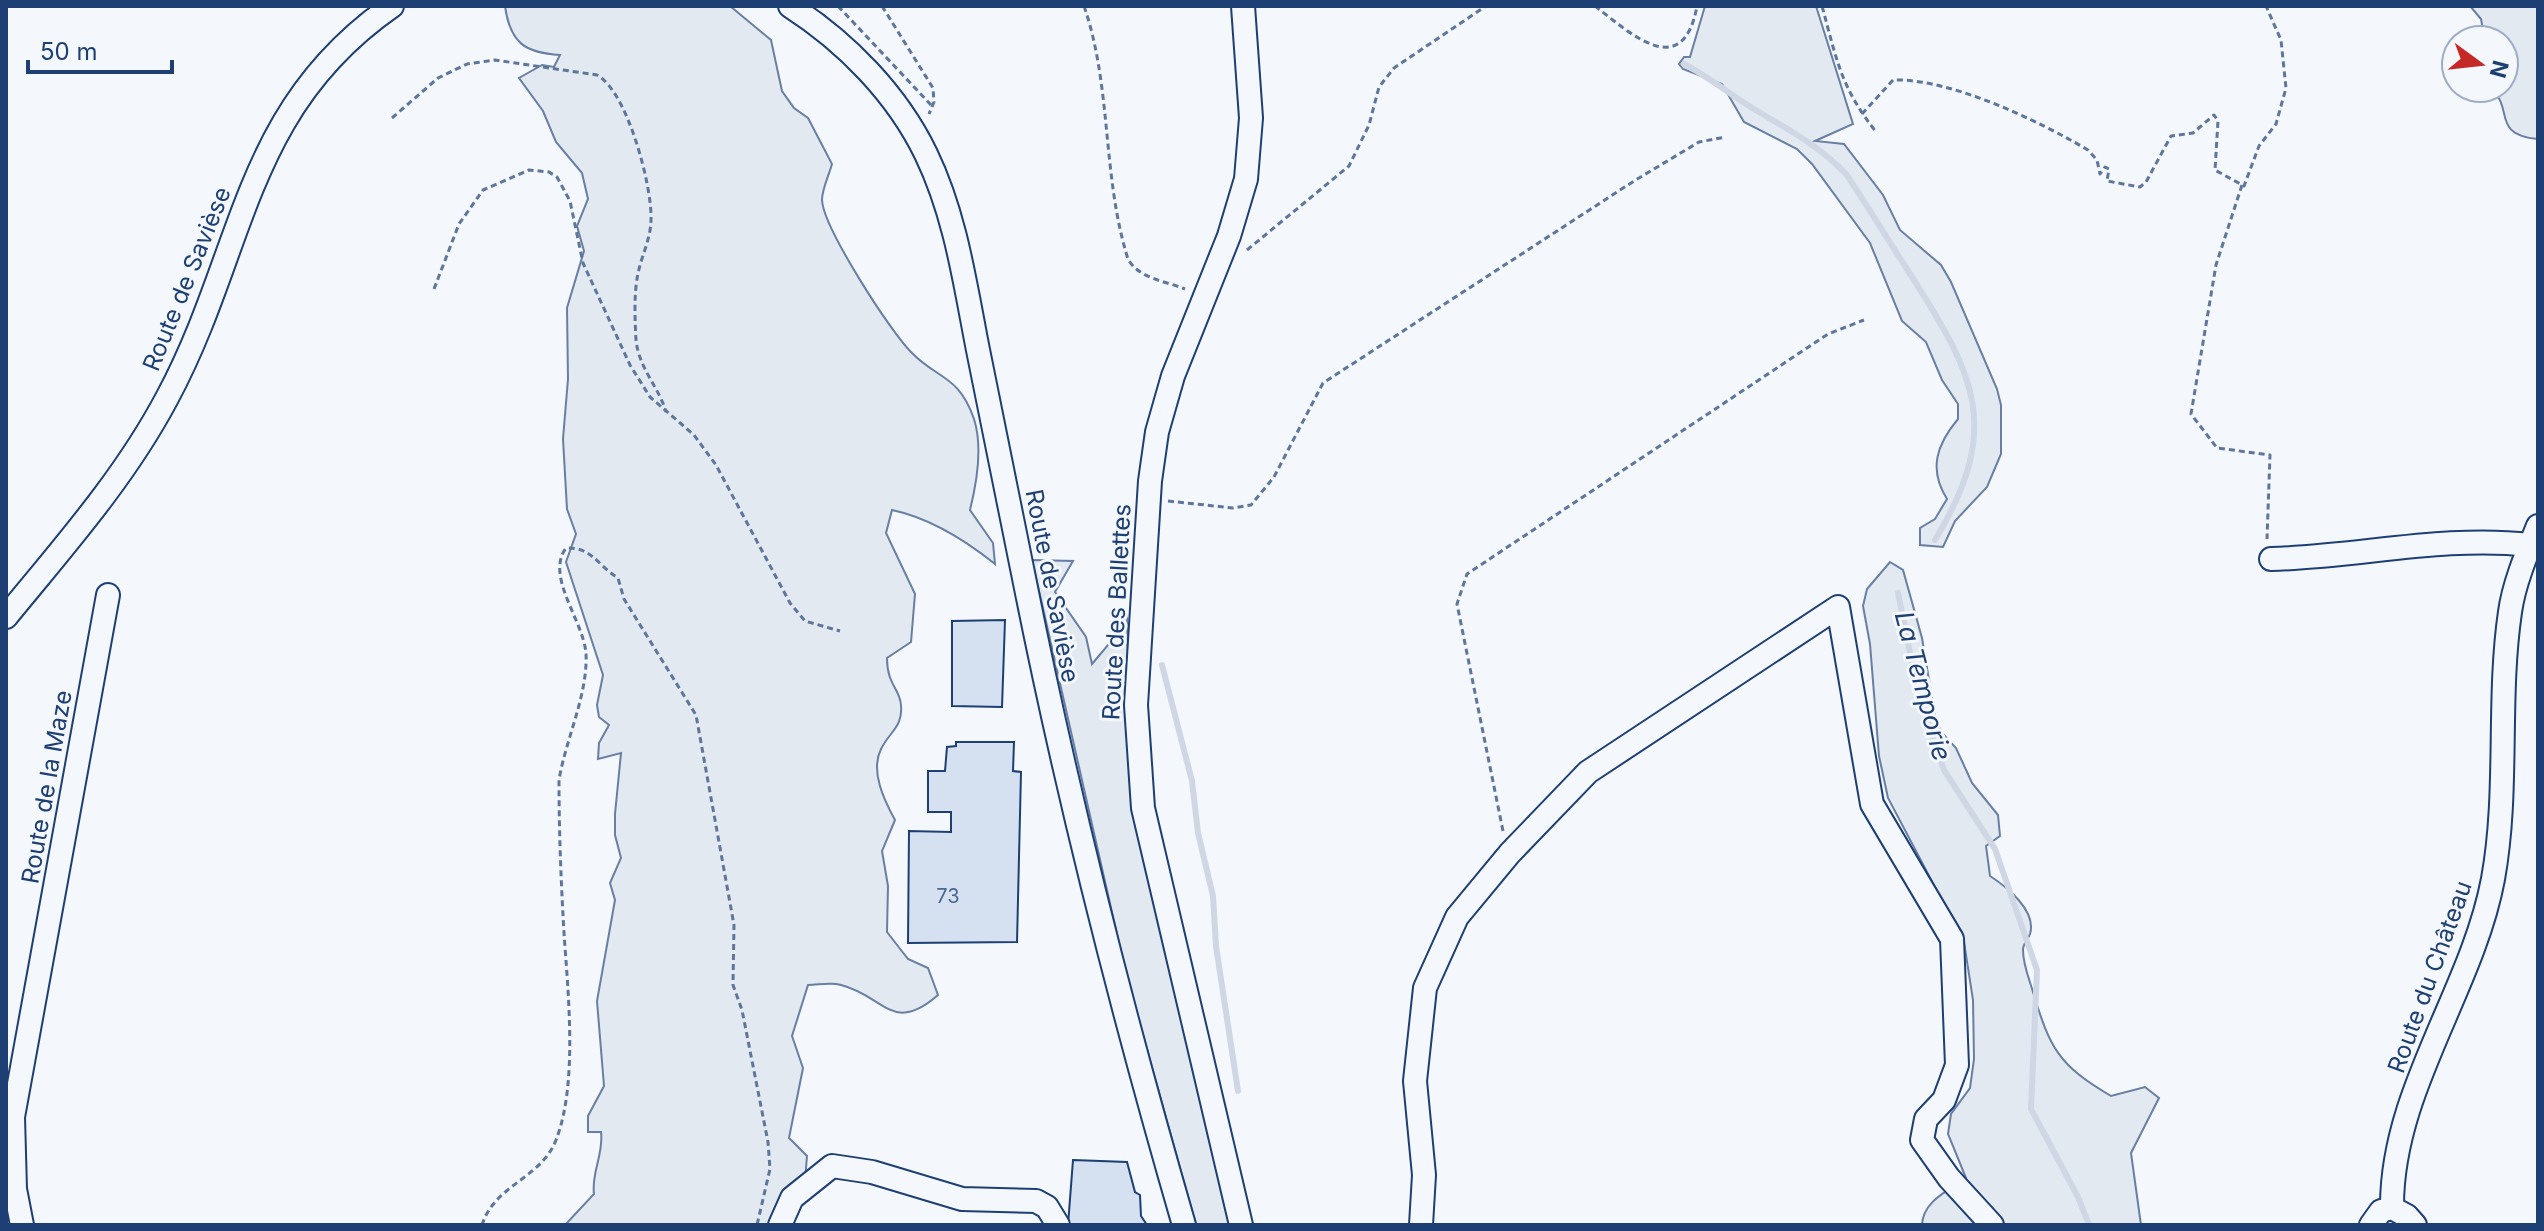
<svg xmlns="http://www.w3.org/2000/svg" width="2544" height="1231" viewBox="0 0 2544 1231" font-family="Inter,sans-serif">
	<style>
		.green { fill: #e3e9f0; stroke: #687fa3; stroke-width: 2 }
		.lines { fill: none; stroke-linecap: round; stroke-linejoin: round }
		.stream { stroke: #cfd7e4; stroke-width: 6 }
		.building { fill: #d5e0f0; stroke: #1d3f73; stroke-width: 2 }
		.minor-casing { stroke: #1d3f73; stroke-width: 26 }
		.path { stroke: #5e769c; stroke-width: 3; stroke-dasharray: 6 4; stroke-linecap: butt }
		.minor { stroke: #f4f7fb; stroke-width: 22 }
		.labels { text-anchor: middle; stroke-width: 6; stroke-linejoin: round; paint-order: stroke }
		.number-label { font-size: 20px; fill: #4b6792 }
		.street-label { font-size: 24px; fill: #1d3f73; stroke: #f4f7fb }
		.water-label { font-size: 26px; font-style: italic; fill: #1d3f73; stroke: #f4f7fb }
	</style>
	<rect width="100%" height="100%" fill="#f4f7fb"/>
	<!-- green -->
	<g class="green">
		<path d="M 505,6 L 730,6 L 771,40 L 782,91 L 794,108 L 808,118 L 832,164 C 829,175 822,189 822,200 C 823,227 891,333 912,353 C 937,379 959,375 974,419 C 983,447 977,482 970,510 L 993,543 L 995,564 C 965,540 930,518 892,510 L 886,533 L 915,594 L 911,642 L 887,658 C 887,685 900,689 901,705 C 903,727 890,731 881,749 C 870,771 884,800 895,820 L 882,851 L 888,886 L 887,932 L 908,959 L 928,968 L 938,995 C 892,1035 885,996 841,985 C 831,982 818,985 808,985 L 792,1036 L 803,1068 L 789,1138 L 807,1156 L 805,1181 L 783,1225 L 565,1225 L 594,1194 C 591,1173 604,1154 601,1132 L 588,1132 L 588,1116 L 604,1086 L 597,1001 L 615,900 L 610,883 L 621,858 L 615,835 L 615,814 L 621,753 L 598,759 L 599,743 L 609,725 L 599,717 L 597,705 L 603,675 L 566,562 L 576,534 L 567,509 L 563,439 L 568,379 L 567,308 L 584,251 L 577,226 L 588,199 L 582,173 L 556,142 L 543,111 L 519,78 L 542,65 L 554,67 L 560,55 C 525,53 510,43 505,6 Z"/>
		<path d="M 1705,6 L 1816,6 L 1853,124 L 1815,141 L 1844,144 L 1883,195 L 1900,230 L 1941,265 L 1951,282 L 1997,389 L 2001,405 L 2001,454 L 1987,487 L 1955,521 L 1943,547 L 1920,545 L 1920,528 L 1935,519 L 1947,499 C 1928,469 1937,444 1958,419 L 1958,404 L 1942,380 L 1926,342 L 1902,321 L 1870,243 L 1812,164 L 1797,149 L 1744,122 L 1722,84 L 1683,69 L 1679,64 L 1684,57 L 1690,57 Z"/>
		<path d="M 2470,6 L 2538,6 L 2538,139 C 2487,135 2518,102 2486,88 L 2504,88 L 2504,40 L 2485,40 L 2481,19 Z"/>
		<path d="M 1032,560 L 1073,561 L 1055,592 L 1086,637 L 1092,664 L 1114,638 L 1127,613 L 1128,667 L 1232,1225 L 1196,1225 L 1126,974 Z"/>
		<path d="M 1890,562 L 1903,570 L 1922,638 L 1935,716 L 1941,732 L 1956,748 L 1972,783 L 1998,815 L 2000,836 L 1986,846 L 1990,876 C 2007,887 2037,911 2030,934 C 2028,940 2023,943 2023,950 C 2023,965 2029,978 2033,992 C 2050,1048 2058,1065 2111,1096 L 2145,1087 L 2159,1098 L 2131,1153 L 2141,1225 L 1922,1225 C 1923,1201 1948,1191 1966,1178 L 1948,1134 L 1951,1114 L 1970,1088 L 1974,1059 L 1973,1000 L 1964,942 L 1888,798 L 1879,756 L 1870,644 L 1863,606 L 1867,589 Z"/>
	</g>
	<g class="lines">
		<!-- stream -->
		<g class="stream">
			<path d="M 1684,64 C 1711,78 1733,97 1759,112 C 1791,131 1819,146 1846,174 C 1869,208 1890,243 1912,277 C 1976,377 2002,429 1935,540"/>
			<path d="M 1898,593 L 1919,697 L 1944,770 L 1995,849 L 2037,970 L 2031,1109 L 2078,1197 L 2089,1225"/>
			<path d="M 1162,665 L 1192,781 L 1198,833 L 1213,896 L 1216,946 L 1238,1091"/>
		</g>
	</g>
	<!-- building -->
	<g class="building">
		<path d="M 1005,620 L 1002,707 L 952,706 L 952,621 Z"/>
		<path d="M 956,742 L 1014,742 L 1013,771 L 1021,772 L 1017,942 L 908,943 L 909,831 L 951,832 L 951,812 L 928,812 L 928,771 L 945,771 L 947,747 L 956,746 Z"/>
		<path d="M 1073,1160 L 1127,1162 L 1135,1192 L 1140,1195 L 1141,1216 L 1147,1225 L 1068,1225 Z"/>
	</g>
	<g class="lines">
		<defs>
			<g id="minor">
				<path d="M 790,6 C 846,42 897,94 926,154 C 956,216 965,284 978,350 C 994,430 1010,509 1026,588 C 1069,803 1123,1015 1184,1225"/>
				<path d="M 2271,559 C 2357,557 2445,535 2530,545"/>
				<path d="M 6,617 C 64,546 124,479 167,398 C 246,251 242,110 392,6"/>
				<path d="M 2392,1208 C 2391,1091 2472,991 2493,879 C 2509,791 2497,701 2510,612 C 2514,583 2527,553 2538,526"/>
				<path d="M 22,1225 L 15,1189 L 13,1117 L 108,595"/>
				<path d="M 780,1225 L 792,1198 L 832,1166 L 872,1172 L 962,1199 L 1036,1201 L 1047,1207 L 1058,1225"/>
				<path d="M 1241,1225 L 1143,808 L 1136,705 L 1150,481 L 1157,432 L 1173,376 L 1229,236 L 1246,179 L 1251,118 L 1243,6"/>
				<path d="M 1421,1225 L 1424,1175 L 1415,1081 L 1425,988 L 1457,917 L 1510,853 L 1588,772 L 1838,607 L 1872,804 L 1952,939 L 1957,1065 L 1944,1100 L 1926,1119 L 1922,1140 L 1949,1178 L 1992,1225"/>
				<path d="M 2371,1225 L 2381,1211 L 2392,1208 L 2407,1216 L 2415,1225"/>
			</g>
		</defs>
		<!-- minor casing -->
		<use href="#minor" class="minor-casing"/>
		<!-- path -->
		<g class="path">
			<path d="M 838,6 L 931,105"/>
			<path d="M 882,6 L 933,88 L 934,102 L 929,114"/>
			<path d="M 1084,6 C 1112,87 1102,177 1128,259 C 1139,279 1166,281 1185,289"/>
			<path d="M 1595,6 C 1632,35 1683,82 1697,6"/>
			<path d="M 1822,6 C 1837,61 1841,88 1877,133"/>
			<path d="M 1862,114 L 1893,80 C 1950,78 2039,121 2088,150 L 2097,160 L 2100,174 L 2105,167 L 2109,169 L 2107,181 L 2140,187 L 2146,182 L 2171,136 L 2193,133 L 2214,115 L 2218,121 L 2215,170 L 2244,186 L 2259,146 L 2276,124 L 2286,88 L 2281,40 L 2266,6"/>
			<path d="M 392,118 L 438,78 L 467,64 L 495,60 L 597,75 C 627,91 652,185 651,219 C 651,240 640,258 637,279 C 634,297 635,321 636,340 C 639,369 659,387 666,412"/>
			<path d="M 2242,185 L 2216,265 L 2191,414 L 2217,448 L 2270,455 L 2267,539"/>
			<path d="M 1247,250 L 1349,166 L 1369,125 L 1379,87 L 1394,68 L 1486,6"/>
			<path d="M 434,289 L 459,224 L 483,190 L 529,170 L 549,172 L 557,177 L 570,201 L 583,263 L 630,365 L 650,397 L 694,435 L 716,465 L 790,603 L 805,621 L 840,631"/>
			<path d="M 1168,501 L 1233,508 L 1251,505 L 1274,477 L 1323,383 L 1634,181 L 1699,142 L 1726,137"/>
			<path d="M 1503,831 L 1457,604 L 1467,574 L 1828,334 L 1864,320"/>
			<path d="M 482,1225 C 495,1184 541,1179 556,1140 C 578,1084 568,993 564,933 C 561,882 559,831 559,780 C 566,738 588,695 586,653 C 583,620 545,576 566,548 C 592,547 597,565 618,578 L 624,599 L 696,715 L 734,925 L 733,985 L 742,1010 L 768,1142 L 770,1169 L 757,1225"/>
		</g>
		<!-- minor -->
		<use href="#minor" class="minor"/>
	</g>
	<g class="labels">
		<!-- number labels -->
		<g class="number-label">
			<text x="948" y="903">73</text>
		</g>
		<!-- street labels -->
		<g class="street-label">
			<text transform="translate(187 279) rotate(-68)" y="8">Route de Savièse</text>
			<text transform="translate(1052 586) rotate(79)" y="8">Route de Savièse</text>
			<text transform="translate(1117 612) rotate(-87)" y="8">Route des Ballettes</text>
			<text transform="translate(47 787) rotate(-80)" y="8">Route de la Maze</text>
			<text transform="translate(2430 977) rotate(-70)" y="8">Route du Château</text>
		</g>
		<!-- water labels -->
		<g class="water-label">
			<text transform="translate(1923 686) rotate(75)" y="9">La Temporie</text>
		</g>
	</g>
	<!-- border -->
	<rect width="2544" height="1231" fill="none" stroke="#1d3f73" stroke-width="16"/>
	<!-- north arrow -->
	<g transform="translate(2480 64) rotate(105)"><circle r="38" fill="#f4f7fb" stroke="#9eadc5" stroke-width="2"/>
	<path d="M0-6L14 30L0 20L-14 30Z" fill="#c62828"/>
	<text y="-12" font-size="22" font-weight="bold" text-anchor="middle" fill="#1d3f73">N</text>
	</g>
	<!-- scale -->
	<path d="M28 60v12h144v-12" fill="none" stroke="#1d3f73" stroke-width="4"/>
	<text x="40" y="60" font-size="24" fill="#1d3f73" stroke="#f4f7fb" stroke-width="6" paint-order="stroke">50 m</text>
</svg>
